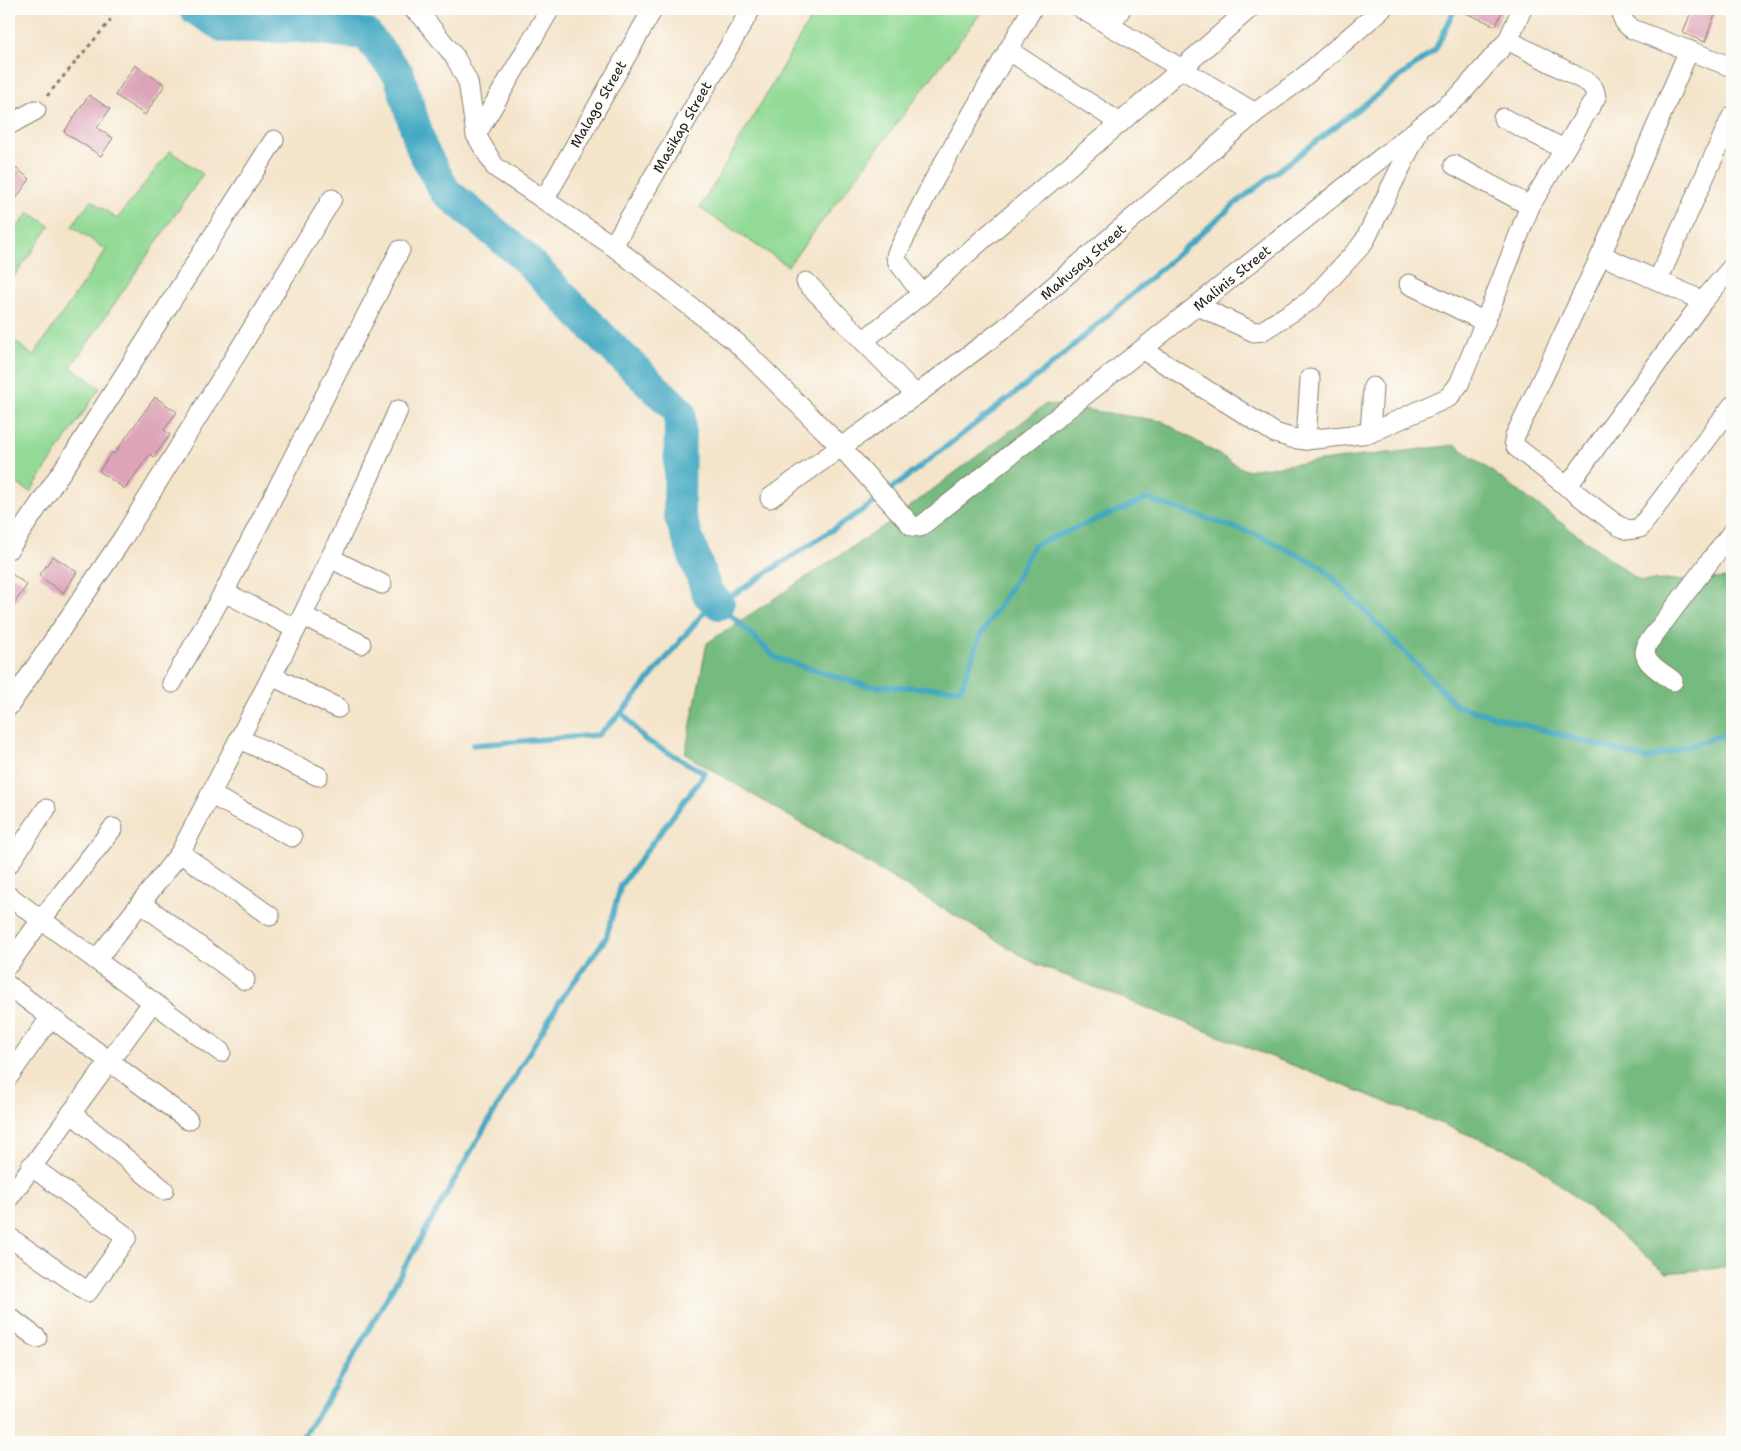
<svg xmlns="http://www.w3.org/2000/svg" width="1741" height="1451" viewBox="0 0 1741 1451" font-family="'Shantell Sans',sans-serif">
	<style>
		.green { fill: #92da95; stroke: #577b58 }
		.forest { fill: #75ba7e; stroke: #486b4d }
		.lines { fill: none; stroke-linecap: round; stroke-linejoin: round }
		.stream { stroke: #42a9c2; stroke-width: 5.5 }
		.river { stroke: #42a9c2; stroke-width: 32 }
		.building { fill: #dda4b9 }
		.minor-casing { stroke: #888073; stroke-width: 21 }
		.path { stroke: #888073; stroke-width: 3; stroke-dasharray: 4 4; stroke-linecap: butt }
		.minor { stroke: #fff; stroke-width: 19 }
		.labels { text-anchor: middle; stroke-width: 4; stroke-linejoin: round; paint-order: stroke }
		.street-label { font-size: 14px; fill: #1c1c1c; stroke: #fdfcf7 }
	</style>
	<rect width="100%" height="100%" fill="#fdfcf7"/>
	<filter id="ink" filterUnits="userSpaceOnUse"><feTurbulence type="fractalNoise" baseFrequency=".02" numOctaves="2"/><feDisplacementMap in="SourceGraphic" scale="10" xChannelSelector="R" yChannelSelector="G"/><feConvolveMatrix kernelMatrix="1 2 1 2 8 2 1 2 1" color-interpolation-filters="sRGB"/></filter>
	<filter id="wash" filterUnits="userSpaceOnUse"><feTurbulence type="fractalNoise" baseFrequency=".0096" numOctaves="4" result="noise"/><feDisplacementMap in="SourceGraphic" scale="20" xChannelSelector="R" yChannelSelector="G"/><feGaussianBlur stdDeviation="1.12" result="paint"/><feColorMatrix in="noise" values="0 0 0 0 0 0 0 0 0 0 0 0 0 0 0 0 0 1.4 0 .05"/><feComposite in="paint" operator="in"/></filter>
	<g filter="url(#wash)">
		<rect width="100%" height="100%" fill="#f4e4ca"/>
		<!-- green -->
		<g class="green">
			<path d="M 816,9 L 984,9 L 788,266 L 700,208 Z"/>
			<path d="M 170,151 L 203,174 L 71,367 L 100,388 L 30,492 L 9,478 L 9,336 L 33,356 L 106,250 L 72,226 L 91,200 L 117,219 Z"/>
			<path d="M 29,212 L 50,226 L 9,284 L 9,235 L 11,236 Z"/>
		</g>
		<!-- forest -->
		<path class="forest" d="M 1046,404 L 1162,421 L 1245,470 L 1456,445 L 1640,581 L 1732,578 L 1732,1267 L 1666,1273 L 1528,1158 L 1036,964 L 685,754 L 707,643 L 887,524 Z"/>
		<g class="lines">
			<!-- stream -->
			<g class="stream">
				<path d="M 1455,9 L 1435,50 L 1236,203 L 1049,367 L 872,504 L 719,604 L 776,658 L 866,686 L 961,689 L 980,636 L 1015,580 L 1034,545 L 1147,499 L 1258,535 L 1322,567 L 1457,706 L 1647,759 L 1732,732"/>
				<path d="M 473,745 L 598,735 L 622,712"/>
				<path d="M 299,1442 L 335,1388 L 474,1146 L 559,1002 L 606,938 L 621,885 L 705,773 L 644,739 L 622,712 L 714,600"/>
			</g>
			<!-- river -->
			<path class="river" d="M 195,9 L 224,27 L 301,27 L 366,34 L 399,75 L 422,149 L 445,191 L 523,256 L 606,341 L 680,412 L 679,514 L 708,594 L 719,604"/>
		</g>
		<g id="blocks">
			<!-- building -->
			<g class="building">
				<path d="M 1456,9 L 1503,9 L 1496,26 Z"/>
				<path d="M 1692,9 L 1717,9 L 1705,42 L 1683,33 Z"/>
				<path d="M 135,65 L 165,85 L 145,115 L 115,95 Z"/>
				<path d="M 89,95 L 110,109 L 97,128 L 113,138 L 101,156 L 64,132 Z"/>
				<path d="M 9,163 L 30,179 L 9,208 Z"/>
				<path d="M 155,397 L 177,412 L 164,430 L 170,435 L 154,457 L 150,454 L 125,489 L 99,471 L 112,452 L 114,454 Z"/>
				<path d="M 53,556 L 77,572 L 63,593 L 39,576 Z"/>
				<path d="M 9,572 L 27,585 L 9,611 Z"/>
			</g>
		</g>
	</g>
	<g filter="url(#ink)">
		<use href="#blocks" fill-opacity="0" stroke="#888073" stroke-width="1"/>
		<g class="lines">
			<defs>
				<g id="minor">
					<path d="M 413,9 L 421,15 L 455,57 L 468,82 L 476,135 L 495,167 L 613,246 L 737,343 L 841,447 L 912,526 L 920,527 L 1460,95 L 1508,40 L 1522,9"/>
					<path d="M 1082,9 L 1255,113"/>
					<path d="M 1623,9 C 1621,19 1624,23 1632,29 L 1732,67"/>
					<path d="M 1110,26 L 1121,9"/>
					<path d="M 1008,50 L 1120,123"/>
					<path d="M 1689,50 L 1601,255 L 1515,436 L 1514,441 L 1516,447 L 1617,525 L 1628,530 L 1640,528 L 1732,406"/>
					<path d="M 1503,118 L 1564,149"/>
					<path d="M 9,125 L 36,110"/>
					<path d="M 476,135 L 550,9"/>
					<path d="M 1454,165 L 1530,206"/>
					<path d="M 544,200 L 653,9"/>
					<path d="M 613,246 L 751,9"/>
					<path d="M 1601,255 L 1703,301"/>
					<path d="M 1658,280 L 1732,116"/>
					<path d="M 806,282 L 916,395"/>
					<path d="M 1409,284 L 1485,322"/>
					<path d="M 922,294 L 898,262 L 896,257 L 897,253 L 934,180 L 1032,9"/>
					<path d="M 1198,306 L 1254,332 L 1262,331 L 1311,300 L 1359,248 L 1365,240 L 1418,132"/>
					<path d="M 863,341 L 922,294 L 982,240 L 1120,123 L 1249,9"/>
					<path d="M 1143,350 L 1275,433 L 1291,438 L 1306,440 L 1370,433 L 1449,397 L 1459,384 L 1485,322 L 1530,206 L 1596,97 L 1594,89 L 1589,83 L 1508,40"/>
					<path d="M 1370,433 L 1373,387"/>
					<path d="M 1306,440 L 1310,379"/>
					<path d="M 1567,487 L 1703,301 L 1732,267"/>
					<path d="M 770,498 L 841,447 L 916,395 L 1005,328 L 1255,113 L 1300,80 L 1382,9"/>
					<path d="M 9,549 L 75,452 L 274,140"/>
					<path d="M 330,558 L 382,584"/>
					<path d="M 224,592 L 296,629"/>
					<path d="M 303,616 L 361,644"/>
					<path d="M 272,676 L 338,708"/>
					<path d="M 1673,681 C 1665,674 1645,664 1645,652 C 1645,651 1647,645 1647,644 L 1732,532"/>
					<path d="M 172,683 L 224,592 L 400,250"/>
					<path d="M 9,706 L 123,538 L 332,199"/>
					<path d="M 240,739 L 318,776"/>
					<path d="M 211,795 L 292,837"/>
					<path d="M 180,853 L 270,916"/>
					<path d="M 9,864 L 46,809"/>
					<path d="M 9,896 L 221,1052"/>
					<path d="M 141,903 L 245,980"/>
					<path d="M 96,960 L 180,853 L 296,629 L 370,475 L 398,410"/>
					<path d="M 9,964 L 41,920 L 113,828"/>
					<path d="M 9,986 L 188,1120"/>
					<path d="M 9,1076 L 50,1018"/>
					<path d="M 71,1113 L 164,1190"/>
					<path d="M 9,1198 L 152,1003"/>
					<path d="M 9,1237 L 88,1292 L 127,1237 L 31,1166"/>
					<path d="M 9,1317 L 37,1338"/>
				</g>
			</defs>
			<!-- minor casing -->
			<use href="#minor" class="minor-casing"/>
			<!-- path -->
			<path class="path" d="M 47,96 L 110,21 L 104,9"/>
			<!-- minor -->
			<use href="#minor" class="minor"/>
		</g>
	</g>
	<g class="labels">
		<!-- street labels -->
		<g class="street-label">
			<text transform="translate(598 104) rotate(-60)" y="5">Malago Street</text>
			<text transform="translate(682 127) rotate(-60)" y="5">Masikap Street</text>
			<text transform="translate(1083 262) rotate(-41)" y="5">Mahusay Street</text>
			<text transform="translate(1232 278) rotate(-39)" y="5">Malinis Street</text>
		</g>
	</g>
	<!-- margin -->
	<rect width="1741" height="1451" fill="none" stroke="#fdfcf7" stroke-width="30"/>
</svg>
